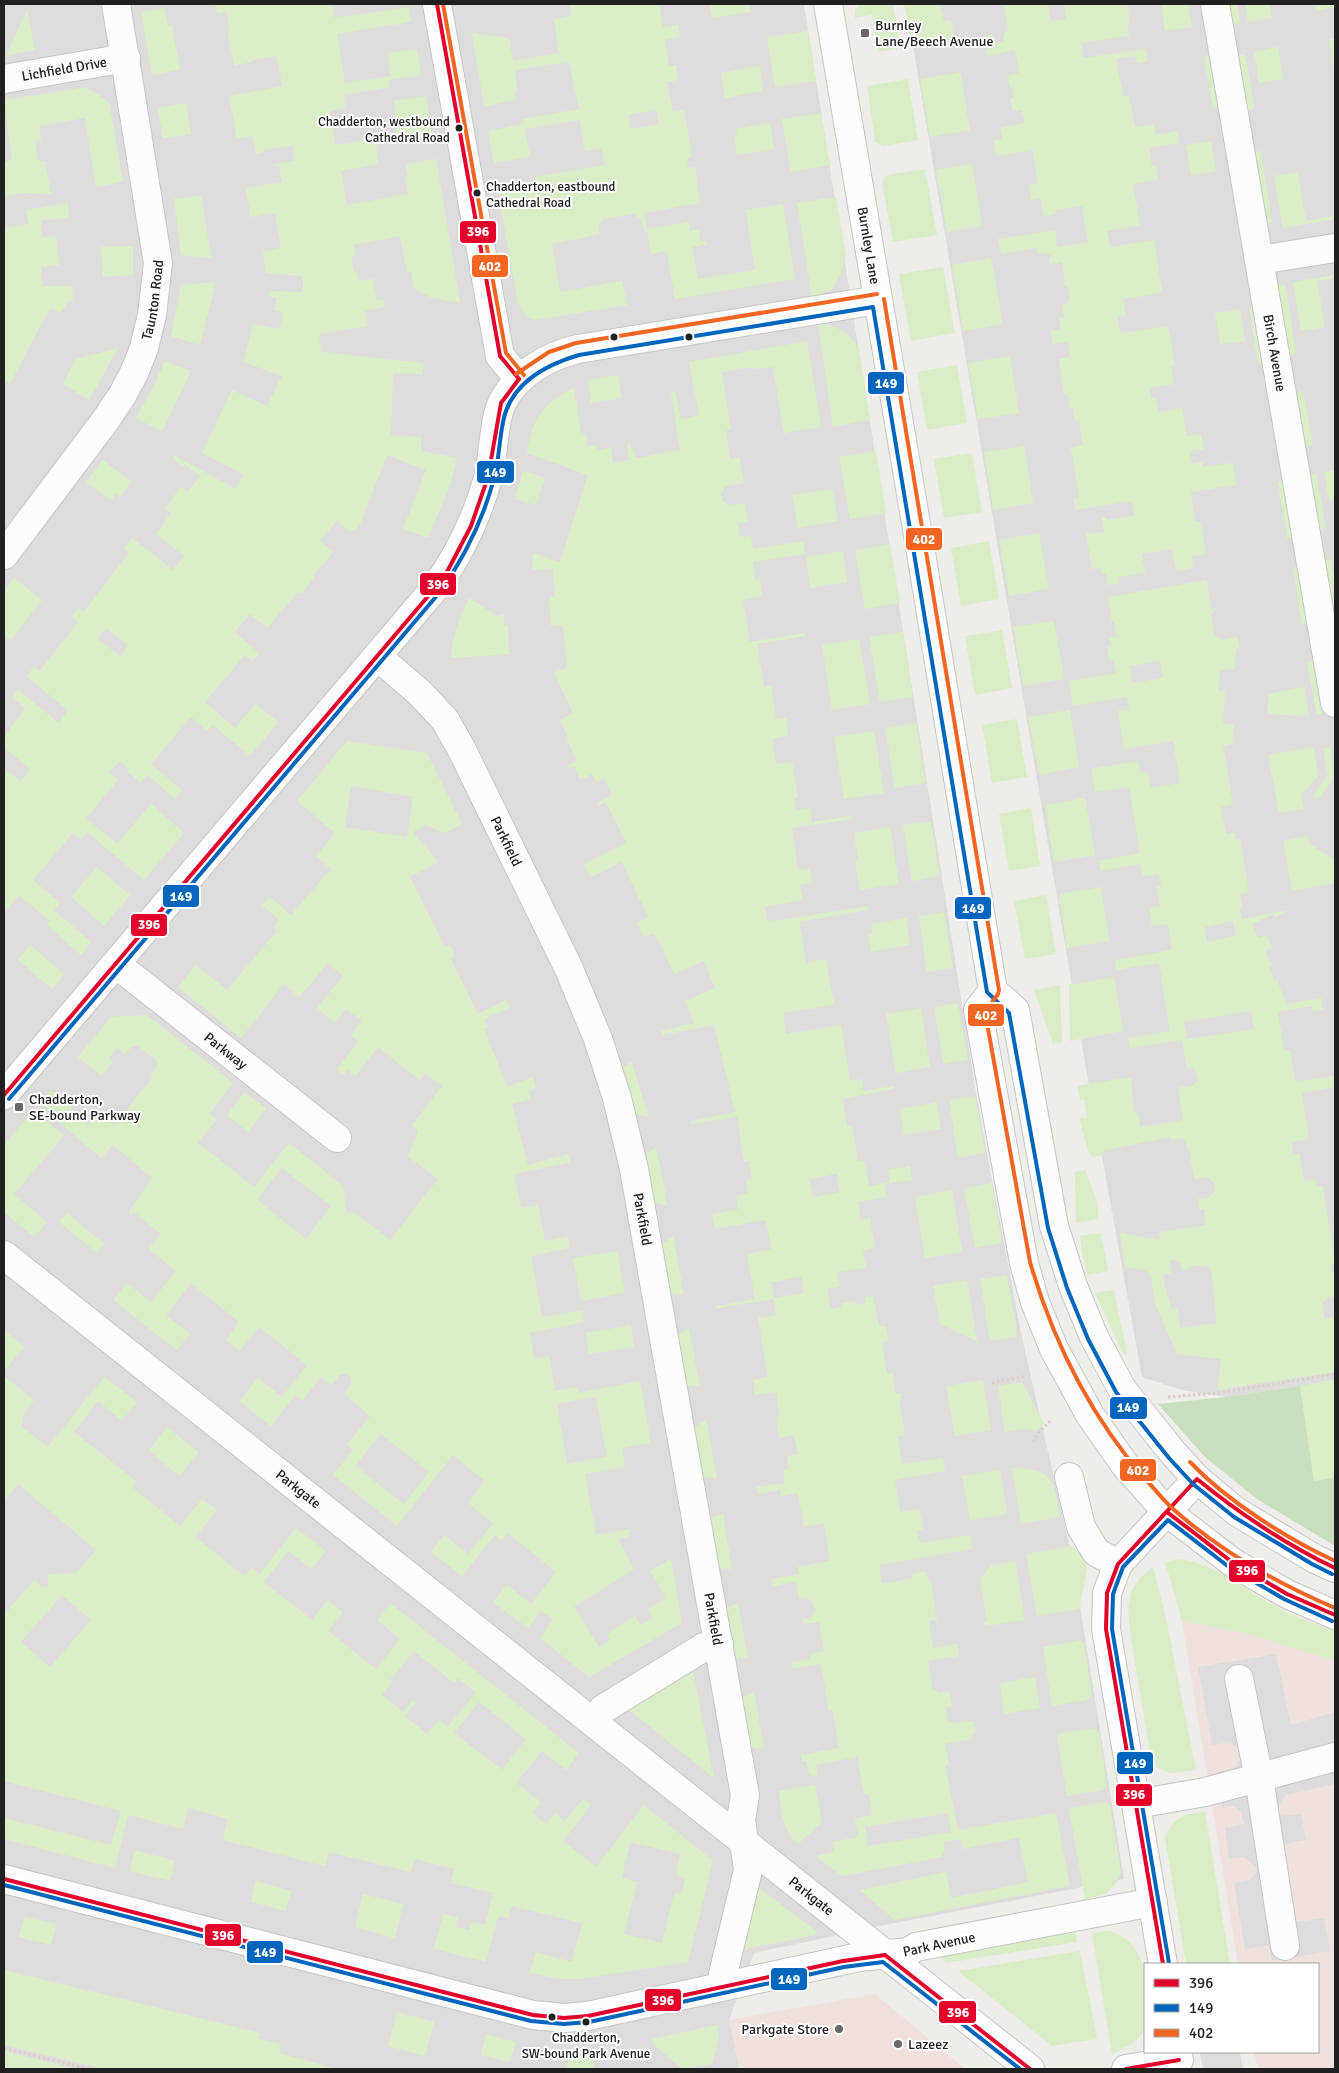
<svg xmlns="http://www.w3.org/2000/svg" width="1339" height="2073" viewBox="0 0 1339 2073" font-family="Signika,sans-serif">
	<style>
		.residential { fill: #dedcda }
		.commercial { fill: #f1e1de }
		.religious { fill: #dcdcda }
		.grass { fill: #d9eec6; fill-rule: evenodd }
		.forest { fill: #c7dfbc }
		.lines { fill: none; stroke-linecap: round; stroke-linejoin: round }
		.minor-casing { stroke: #c7c6c5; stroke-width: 30 }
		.path { stroke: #dcceca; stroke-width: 3; stroke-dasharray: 2.5 2.5; stroke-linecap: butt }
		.minor { stroke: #fcfcfc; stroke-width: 28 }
		.bus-1-casing { stroke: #fff; stroke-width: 8 }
		.bus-2-casing { stroke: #fff; stroke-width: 8 }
		.bus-3-casing { stroke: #fff; stroke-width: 8 }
		.bus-1 { stroke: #e4002b; stroke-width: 4 }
		.bus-2 { stroke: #0065bd; stroke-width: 4 }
		.bus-3 { stroke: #f26522; stroke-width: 4 }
		.poi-dot { fill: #686866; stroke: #fff; stroke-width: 2 }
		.bus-dot { fill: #202020; stroke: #fff; stroke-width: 2 }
		.labels { text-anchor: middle; stroke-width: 4; stroke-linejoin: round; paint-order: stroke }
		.bus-label { font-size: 13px; fill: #202020; stroke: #fff; text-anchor: end }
		.poi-label { font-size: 14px; fill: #202020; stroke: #fff; text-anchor: start }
		.street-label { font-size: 14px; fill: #202020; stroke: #fff }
		.line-badge { stroke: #fff; stroke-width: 2 }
		.badge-label { font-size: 14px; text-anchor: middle; font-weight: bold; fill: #fff }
	</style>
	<rect width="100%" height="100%" fill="#eeede9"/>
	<!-- residential -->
	<g class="residential">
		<path d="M 4,4 L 804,4 L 978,1105 L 1021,1333 L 1072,1557 L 1124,1879 L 885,1925 L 754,1953 L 729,2020 L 740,2069 L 4,2069 Z"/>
		<path d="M 906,4 L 1335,4 L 1335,1477 L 1300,1386 L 1226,1397 L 1182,1390 L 1142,1377 L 1085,1063 Z"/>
	</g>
	<!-- commercial -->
	<g class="commercial">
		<path d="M 1182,1621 L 1249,1634 L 1335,1661 L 1335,2069 L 1258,2069 L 1254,2052 L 1318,2052 L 1318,1964 L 1238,1964 Z"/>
		<path d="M 875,1994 L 965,2069 L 740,2069 L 729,2020 Z"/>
	</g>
	<!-- religious -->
	<g class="religious">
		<path d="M 59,1222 L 95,1252 L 77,1274 L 41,1244 Z"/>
		<path d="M 4,1294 L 39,1322 L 21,1344 L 4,1330 Z"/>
		<path d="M 1276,1654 L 1291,1725 L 1335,1712 L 1335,1784 L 1286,1795 L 1279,1806 L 1279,1816 L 1301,1814 L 1306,1840 L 1284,1844 L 1297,1922 L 1324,1918 L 1330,1951 L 1272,1961 L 1269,1945 L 1245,1949 L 1234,1883 L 1250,1880 L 1256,1873 L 1256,1867 L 1244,1857 L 1229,1859 L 1225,1828 L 1244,1824 L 1241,1812 L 1233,1806 L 1223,1808 L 1217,1772 L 1234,1768 L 1240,1761 L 1238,1748 L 1230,1742 L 1212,1745 L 1198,1667 Z"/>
		<path d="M 56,1862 L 88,1871 L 99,1889 L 36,1872 Z"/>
		<path d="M 1200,2052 L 1240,2052 L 1243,2069 L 1203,2069 Z"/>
	</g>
	<!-- grass -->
	<g class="grass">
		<path d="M 215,4 L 332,4 L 335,18 L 409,7 L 411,22 L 337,34 L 345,83 L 391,76 L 388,53 L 417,49 L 421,75 L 389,80 L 390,87 L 344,95 L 345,108 L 330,111 L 335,145 L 397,135 L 394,101 L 426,96 L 432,135 L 376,145 L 379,164 L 341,171 L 347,205 L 408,194 L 405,176 L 408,176 L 406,164 L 436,159 L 460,303 L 430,297 L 414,288 L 411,272 L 407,272 L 400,236 L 354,245 L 355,256 L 351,257 L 354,272 L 357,272 L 359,281 L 373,279 L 377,300 L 384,300 L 385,307 L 365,311 L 368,326 L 319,334 L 321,352 L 424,363 L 422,374 L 393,373 L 391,436 L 421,437 L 421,451 L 457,458 L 450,485 L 428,538 L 403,529 L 426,470 L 387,455 L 360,524 L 355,531 L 352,530 L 350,532 L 337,520 L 320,541 L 333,552 L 313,576 L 314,578 L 301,594 L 298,592 L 267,628 L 250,614 L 235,632 L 259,653 L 253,661 L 245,655 L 205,702 L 235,728 L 256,704 L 278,722 L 250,756 L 213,725 L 207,731 L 191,717 L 151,764 L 182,790 L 175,799 L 148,775 L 140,783 L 127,771 L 129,769 L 120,761 L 109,772 L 118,780 L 86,818 L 117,844 L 151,804 L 184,833 L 144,880 L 87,832 L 81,839 L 73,833 L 33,880 L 60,903 L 54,910 L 91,942 L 81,955 L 47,925 L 50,921 L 19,895 L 4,913 L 4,775 L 7,771 L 21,781 L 30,769 L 4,747 L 4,737 L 25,708 L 12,698 L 18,690 L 59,723 L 68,711 L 27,676 L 34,667 L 40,671 L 78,622 L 71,617 L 78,608 L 84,612 L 129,553 L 124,548 L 132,538 L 173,570 L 184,556 L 156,534 L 171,513 L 165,508 L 181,487 L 188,492 L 200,476 L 184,464 L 182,466 L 173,459 L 175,456 L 236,489 L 243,474 L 202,453 L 232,390 L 267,406 L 282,376 L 244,362 L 253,324 L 279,329 L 283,313 L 274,310 L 277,298 L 268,296 L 270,291 L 303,292 L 303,276 L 266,273 L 263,251 L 281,248 L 275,213 L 251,217 L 245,188 L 282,182 L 279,166 L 266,166 L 295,161 L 292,146 L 263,150 L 264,152 L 256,154 L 253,136 L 237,139 L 229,96 L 282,86 L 277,56 L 252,60 L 252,62 L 234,66 L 228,33 L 230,32 L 227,12 L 217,13 ZM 106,628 L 128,645 L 120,656 L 97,639 Z"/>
		<path d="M 569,4 L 659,4 L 663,27 L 678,25 L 680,37 L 665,40 L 669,66 L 676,65 L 678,80 L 667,82 L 673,112 L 684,110 L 692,157 L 687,158 L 688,168 L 695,167 L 700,203 L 644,213 L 647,229 L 689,222 L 690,231 L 699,229 L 700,241 L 706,241 L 706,245 L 692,247 L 698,279 L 755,270 L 746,210 L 783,204 L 795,279 L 675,299 L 667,251 L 651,254 L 647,231 L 644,231 L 641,219 L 634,214 L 604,219 L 598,226 L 600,234 L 552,244 L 560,292 L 622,281 L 627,305 L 536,320 L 527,317 L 518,303 L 498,192 L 535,185 L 533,177 L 605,165 L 602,149 L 585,151 L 580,120 L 525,129 L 530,157 L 494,163 L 488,131 L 524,124 L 523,119 L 579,109 L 569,62 L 515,70 L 517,90 L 515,91 L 516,100 L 484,106 L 472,33 L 509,38 L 513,61 L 559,53 L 554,19 L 571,16 ZM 657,110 L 659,124 L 631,129 L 628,115 Z"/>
		<path d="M 709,4 L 750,4 L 751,12 L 712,18 Z"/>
		<path d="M 862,4 L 893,4 L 901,48 L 878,52 L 872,15 L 855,18 L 855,10 Z"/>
		<path d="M 904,4 L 940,4 L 944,21 L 951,20 L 954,38 L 912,45 Z"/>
		<path d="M 1004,4 L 1048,4 L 1051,21 L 1066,19 L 1064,4 L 1127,4 L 1130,22 L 1127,23 L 1129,36 L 1081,43 L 1083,58 L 1146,49 L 1148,61 L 1137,63 L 1136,56 L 1116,59 L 1123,96 L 1129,96 L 1135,127 L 1154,124 L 1156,135 L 1177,131 L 1179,143 L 1149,148 L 1152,166 L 1156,165 L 1158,180 L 1133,184 L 1140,225 L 1107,231 L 1110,247 L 1154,240 L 1162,293 L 1123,299 L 1126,316 L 1117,317 L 1120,333 L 1168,326 L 1175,366 L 1171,366 L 1174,384 L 1150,388 L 1151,399 L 1156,398 L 1159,412 L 1182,408 L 1187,436 L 1201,434 L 1204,449 L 1190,451 L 1192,464 L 1202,462 L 1203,467 L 1233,463 L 1236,485 L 1191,492 L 1195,522 L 1200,521 L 1206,554 L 1191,556 L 1193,568 L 1176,571 L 1172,549 L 1142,554 L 1145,573 L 1119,577 L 1120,583 L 1108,585 L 1106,574 L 1102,574 L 1101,568 L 1092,569 L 1086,534 L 1104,532 L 1102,518 L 1106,518 L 1107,520 L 1135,515 L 1132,501 L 1075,510 L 1074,499 L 1079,498 L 1071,448 L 1083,445 L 1079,420 L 1075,421 L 1073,408 L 1070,408 L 1068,395 L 1064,395 L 1059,359 L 1070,357 L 1068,342 L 1053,344 L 1051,331 L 1061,330 L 1059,318 L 1064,317 L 1062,304 L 1067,303 L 1070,298 L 1069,288 L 1062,283 L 1065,282 L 1062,262 L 1049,264 L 1051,255 L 1038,253 L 1037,248 L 1001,254 L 998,239 L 1055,230 L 1057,247 L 1088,242 L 1082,206 L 1056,210 L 1055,214 L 1044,216 L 1041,198 L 1031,200 L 1029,185 L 1038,183 L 1033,150 L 996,156 L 993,141 L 1002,139 L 1000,128 L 1025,123 L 1022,110 L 1013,111 L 1010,98 L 1014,97 L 1013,88 L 1010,88 L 1007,76 L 1019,73 L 1015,50 L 987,56 L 986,50 L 991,49 L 988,35 L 992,34 L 996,43 L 1003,42 L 1005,32 L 1008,31 Z"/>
		<path d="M 1161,4 L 1188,4 L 1192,27 L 1165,31 Z"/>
		<path d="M 1229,4 L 1237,4 L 1240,23 L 1233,24 Z"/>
		<path d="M 1245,4 L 1270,4 L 1272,18 L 1248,22 Z"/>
		<path d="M 1315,4 L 1335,4 L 1335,7 L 1316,11 Z"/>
		<path d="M 165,8 L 168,26 L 172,26 L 180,70 L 152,75 L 141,12 Z"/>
		<path d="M 27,10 L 35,50 L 6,55 Z"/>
		<path d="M 808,31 L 816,81 L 775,87 L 767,37 Z"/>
		<path d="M 1335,38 L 1335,70 L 1334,71 L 1329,39 Z"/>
		<path d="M 1278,47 L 1283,79 L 1259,83 L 1254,51 Z"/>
		<path d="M 1245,54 L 1254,108 L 1248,110 L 1239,55 Z"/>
		<path d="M 1211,56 L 1220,107 L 1213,108 L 1204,57 Z"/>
		<path d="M 760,66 L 763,91 L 725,98 L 721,73 Z"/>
		<path d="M 960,72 L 970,130 L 930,137 L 920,79 Z"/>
		<path d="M 908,79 L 918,140 L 883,146 L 875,142 L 867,86 Z"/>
		<path d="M 86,87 L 109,102 L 123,182 L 96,187 L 85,118 L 39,126 L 41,140 L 35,141 L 38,161 L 45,161 L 51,194 L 23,193 L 4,196 L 4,162 L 12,160 L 4,100 Z"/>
		<path d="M 186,103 L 191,134 L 163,138 L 158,108 Z"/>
		<path d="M 821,113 L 830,165 L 791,172 L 782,119 Z"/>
		<path d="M 770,123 L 774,149 L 737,155 L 734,137 L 737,136 L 736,129 Z"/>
		<path d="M 1211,141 L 1216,171 L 1191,175 L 1186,145 Z"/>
		<path d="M 1261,151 L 1272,222 L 1267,224 L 1255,152 Z"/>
		<path d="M 972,164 L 982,226 L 947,232 L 936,170 Z"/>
		<path d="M 925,169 L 937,235 L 893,242 L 882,182 L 887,175 Z"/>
		<path d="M 1298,172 L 1306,221 L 1335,216 L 1335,219 L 1283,228 L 1274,176 Z"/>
		<path d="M 201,195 L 211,258 L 181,255 L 174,199 Z"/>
		<path d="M 836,197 L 846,255 L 841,273 L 832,290 L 812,297 L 797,203 Z"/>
		<path d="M 68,203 L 69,218 L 41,220 L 42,237 L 56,236 L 59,265 L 41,267 L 42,286 L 72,286 L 73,301 L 68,301 L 61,313 L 50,308 L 10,384 L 7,381 L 4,386 L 4,228 L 29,224 L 26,210 Z"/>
		<path d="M 133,246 L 133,275 L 103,277 L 101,247 Z"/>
		<path d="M 991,258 L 1003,324 L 963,331 L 952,265 Z"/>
		<path d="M 943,267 L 955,333 L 911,341 L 899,274 Z"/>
		<path d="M 1335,275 L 1335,278 L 1317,281 L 1325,327 L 1301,331 L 1293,282 Z"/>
		<path d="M 216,282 L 200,345 L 171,336 L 181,285 Z"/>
		<path d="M 1285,284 L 1296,354 L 1289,355 L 1277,286 Z"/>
		<path d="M 1255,307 L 1264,363 L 1258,364 L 1249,308 Z"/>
		<path d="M 1240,309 L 1245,341 L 1220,344 L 1215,313 Z"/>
		<path d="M 818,323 C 836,326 850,332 859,349 L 870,420 L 833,427 Z"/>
		<path d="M 807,341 L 821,427 L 784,433 L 773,367 L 754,369 L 753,367 L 722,372 L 731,430 L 726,431 L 730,459 L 739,457 L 744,483 L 726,486 L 721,493 L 722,501 L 729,506 L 745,503 L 748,521 L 738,524 L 740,537 L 751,536 L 753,549 L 803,541 L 805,554 L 753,562 L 755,580 L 760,579 L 763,596 L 743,600 L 750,642 L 805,633 L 805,636 L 757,644 L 764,687 L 771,686 L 776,719 L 786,718 L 788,736 L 772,739 L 776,764 L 792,762 L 798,797 L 794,798 L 796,810 L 810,808 L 812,822 L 851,816 L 852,819 L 792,828 L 798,870 L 810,869 L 812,883 L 800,885 L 803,900 L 765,907 L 767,922 L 868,906 L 869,910 L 799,922 L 806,963 L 826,959 L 834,1005 L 783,1013 L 786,1034 L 841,1025 L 850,1081 L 862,1079 L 864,1091 L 894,1086 L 894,1089 L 843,1099 L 847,1127 L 852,1126 L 858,1161 L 864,1161 L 869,1186 L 890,1182 L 888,1170 L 910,1166 L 912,1180 L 885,1184 L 887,1197 L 858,1202 L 861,1220 L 870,1218 L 875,1248 L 863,1251 L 866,1268 L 837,1272 L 840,1286 L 827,1289 L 831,1309 L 841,1307 L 841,1303 L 855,1301 L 857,1305 L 866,1303 L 865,1297 L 873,1296 L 879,1326 L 886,1326 L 889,1341 L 882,1342 L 887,1374 L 893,1373 L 895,1394 L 900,1393 L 902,1400 L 899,1401 L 905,1435 L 898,1436 L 902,1464 L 943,1458 L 945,1471 L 895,1480 L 900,1512 L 919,1509 L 923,1529 L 917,1530 L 920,1543 L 970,1535 L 972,1549 L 879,1565 L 882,1584 L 913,1578 L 912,1574 L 926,1571 L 929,1583 L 931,1583 L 937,1620 L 929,1621 L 933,1648 L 957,1644 L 959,1656 L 928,1661 L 932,1688 L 939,1693 L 949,1691 L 952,1706 L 945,1708 L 948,1723 L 973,1721 L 975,1733 L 972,1734 L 973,1739 L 945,1744 L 949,1764 L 945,1766 L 958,1830 L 1056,1813 L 1070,1886 L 895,1920 L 860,1890 L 946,1872 L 951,1898 L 1028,1882 L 1019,1838 L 963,1849 L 961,1839 L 943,1842 L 945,1852 L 942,1853 L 943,1857 L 842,1876 L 816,1856 L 834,1852 L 832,1842 L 858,1837 L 855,1819 L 872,1815 L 869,1795 L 864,1795 L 857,1757 L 816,1765 L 818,1775 L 813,1776 L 809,1773 L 806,1761 L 802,1762 L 801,1755 L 839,1748 L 833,1710 L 829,1711 L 821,1664 L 792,1669 L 791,1662 L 811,1659 L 810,1654 L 824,1651 L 819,1622 L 804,1624 L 803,1619 L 810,1618 L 815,1612 L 813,1602 L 806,1598 L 799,1599 L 796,1582 L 773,1586 L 772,1579 L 799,1574 L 798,1567 L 830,1561 L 824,1523 L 804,1527 L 798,1493 L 781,1496 L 780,1490 L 758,1494 L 756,1487 L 785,1483 L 783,1470 L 789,1468 L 787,1456 L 798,1454 L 794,1435 L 779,1438 L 776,1417 L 780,1416 L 776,1392 L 755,1395 L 753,1380 L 768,1377 L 758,1318 L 776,1315 L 774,1299 L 717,1308 L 717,1306 L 755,1299 L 747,1254 L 771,1249 L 766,1220 L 715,1229 L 712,1214 L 738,1209 L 736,1196 L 748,1193 L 746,1180 L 752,1179 L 749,1161 L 744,1162 L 737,1117 L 691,1124 L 691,1121 L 735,1112 L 714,1025 L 663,1035 L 661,1031 L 694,1023 L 685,1001 L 715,988 L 704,961 L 674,974 L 661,945 L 660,945 L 654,933 L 644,937 L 637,923 L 648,917 L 622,862 L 591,877 L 584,864 L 626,843 L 606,802 L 599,805 L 597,803 L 612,795 L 605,779 L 597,783 L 592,774 L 580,780 L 574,766 L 568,769 L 567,766 L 577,761 L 566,738 L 568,737 L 560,720 L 573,713 L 554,673 L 567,667 L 563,625 L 551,626 L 549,597 L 555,597 L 553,569 L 532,570 L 533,553 L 560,562 L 588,475 L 527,453 C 534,415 541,407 574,387 L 581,433 L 586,433 L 588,446 L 596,445 L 598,450 L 611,447 L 613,463 L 629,460 L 627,444 L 630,444 L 629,440 L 636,458 L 680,450 L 671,392 L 675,391 L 681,419 L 699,415 L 689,362 ZM 837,1174 L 840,1192 L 813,1197 L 809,1179 ZM 801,1277 L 804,1293 L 774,1298 L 771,1282 ZM 948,1813 L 951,1832 L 868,1846 L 865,1827 Z"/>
		<path d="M 118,348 L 89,400 L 63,384 L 76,359 Z"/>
		<path d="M 1010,356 L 1019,413 L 978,419 L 968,363 Z"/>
		<path d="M 165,361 L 191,371 L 162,431 L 135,418 L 152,390 Z"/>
		<path d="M 957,365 L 967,423 L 927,430 L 917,372 Z"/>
		<path d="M 618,375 L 622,398 L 591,403 L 588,380 Z"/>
		<path d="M 1303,391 L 1313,445 L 1306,447 L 1296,392 Z"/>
		<path d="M 1024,446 L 1033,503 L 993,510 L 984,452 Z"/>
		<path d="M 876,451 L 886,513 L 850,519 L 839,457 Z"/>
		<path d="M 972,453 L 982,512 L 944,518 L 934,459 Z"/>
		<path d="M 103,460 L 131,482 L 120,497 L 116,494 L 111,500 L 86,482 Z"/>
		<path d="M 1335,470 L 1335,500 L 1329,501 L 1324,472 Z"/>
		<path d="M 523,471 L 545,478 L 536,505 L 515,499 Z"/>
		<path d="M 1316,474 L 1326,529 L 1319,530 L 1310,475 Z"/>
		<path d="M 1285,481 L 1294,537 L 1287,538 L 1278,482 Z"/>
		<path d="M 832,489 L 838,521 L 798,528 L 792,495 Z"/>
		<path d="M 1039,533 L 1049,589 L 1009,596 L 999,540 Z"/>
		<path d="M 989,541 L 999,599 L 961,606 L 951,548 Z"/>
		<path d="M 890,544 L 900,603 L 865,609 L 855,550 Z"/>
		<path d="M 843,551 L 847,582 L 810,588 L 806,557 Z"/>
		<path d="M 1331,559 L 1335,585 L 1335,613 L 1333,613 L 1324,560 Z"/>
		<path d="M 1299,567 L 1308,623 L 1302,624 L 1293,568 Z"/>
		<path d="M 14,578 L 42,600 L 11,640 L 4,634 L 4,592 Z"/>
		<path d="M 1207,580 L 1211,609 L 1216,608 L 1211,615 L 1214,635 L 1221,640 L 1238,637 L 1240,648 L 1236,649 L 1234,670 L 1220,669 L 1218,691 L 1225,691 L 1223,723 L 1234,725 L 1232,744 L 1223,746 L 1233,804 L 1221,807 L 1226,834 L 1235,833 L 1236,839 L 1240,839 L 1249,892 L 1240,894 L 1242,906 L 1239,907 L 1242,919 L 1288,910 L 1275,917 L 1273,914 L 1252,924 L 1258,938 L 1267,935 L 1272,948 L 1265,951 L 1272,965 L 1269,967 L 1274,981 L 1277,980 L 1286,1004 L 1321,998 L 1323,1010 L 1313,1011 L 1312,1006 L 1278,1012 L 1284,1050 L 1290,1050 L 1295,1082 L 1335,1076 L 1335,1087 L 1302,1093 L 1309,1139 L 1292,1142 L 1293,1155 L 1299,1154 L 1304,1181 L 1316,1179 L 1317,1187 L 1323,1186 L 1335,1264 L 1330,1265 L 1331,1273 L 1335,1272 L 1335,1296 L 1328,1297 L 1322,1304 L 1325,1319 L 1335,1317 L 1335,1372 L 1217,1390 L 1221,1359 L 1177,1354 L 1155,1303 L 1151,1277 L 1145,1270 L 1125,1267 L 1120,1233 L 1160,1240 L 1159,1232 L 1206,1225 L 1204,1209 L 1199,1209 L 1198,1199 L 1210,1197 L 1215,1190 L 1214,1182 L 1206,1177 L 1194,1180 L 1189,1149 L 1187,1149 L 1184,1138 L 1171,1140 L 1170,1137 L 1103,1151 L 1104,1155 L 1092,1157 L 1088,1151 L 1079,1119 L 1087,1117 L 1084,1099 L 1080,1100 L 1077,1086 L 1131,1077 L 1134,1113 L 1138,1113 L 1140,1127 L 1183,1120 L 1178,1088 L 1194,1085 L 1198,1080 L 1196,1072 L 1192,1068 L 1187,1069 L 1182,1040 L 1130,1048 L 1128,1038 L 1170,1031 L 1159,963 L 1116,970 L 1115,960 L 1172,950 L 1168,924 L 1152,926 L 1149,908 L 1160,906 L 1157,887 L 1161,886 L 1159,874 L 1143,876 L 1141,864 L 1101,871 L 1099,861 L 1140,853 L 1129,787 L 1095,792 L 1091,769 L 1138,761 L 1140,773 L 1148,772 L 1151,788 L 1180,783 L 1173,741 L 1124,749 L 1118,711 L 1129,709 L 1127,697 L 1073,706 L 1069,681 L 1116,673 L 1113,660 L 1109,660 L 1107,647 L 1111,646 L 1109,638 L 1117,636 L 1114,622 L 1112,622 L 1108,597 ZM 1160,661 L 1163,678 L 1132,683 L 1130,666 ZM 1233,921 L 1236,936 L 1207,942 L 1205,927 ZM 1251,1011 L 1254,1029 L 1187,1039 L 1184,1022 ZM 1176,1260 L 1181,1264 L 1182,1271 C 1187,1270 1189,1267 1194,1266 C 1200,1265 1204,1267 1211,1267 L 1217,1323 L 1180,1328 L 1177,1308 L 1171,1309 L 1169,1297 L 1167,1297 L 1163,1275 L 1171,1273 L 1169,1261 Z"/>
		<path d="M 469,598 L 497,616 L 504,614 L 504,626 L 508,626 L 509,654 L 451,658 C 452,636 460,617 469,598 Z"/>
		<path d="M 1054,621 L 1064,679 L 1023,686 L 1013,627 Z"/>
		<path d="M 1002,630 L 1012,688 L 975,695 L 965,636 Z"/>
		<path d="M 903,632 L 913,697 L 880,702 L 869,637 Z"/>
		<path d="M 859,639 L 870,704 L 832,710 L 822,645 Z"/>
		<path d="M 1315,661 L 1324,713 L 1317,715 L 1307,662 Z"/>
		<path d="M 1304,687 L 1309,716 L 1267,714 L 1269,694 Z"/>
		<path d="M 1070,710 L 1079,767 L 1039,775 L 1028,717 Z"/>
		<path d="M 1017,719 L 1027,777 L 992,783 L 982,725 Z"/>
		<path d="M 916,723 L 926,783 L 895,788 L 885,728 Z"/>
		<path d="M 874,731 L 884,793 L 844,799 L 834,737 Z"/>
		<path d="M 347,741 L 427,753 L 462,824 L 444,833 L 426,825 L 413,832 L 438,862 L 410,877 L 445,947 L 450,945 L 455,956 L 451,959 L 478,1014 L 506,1000 L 510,1008 L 484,1019 L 488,1027 L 484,1029 L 507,1087 L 533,1077 L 536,1087 L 529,1091 L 531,1099 L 512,1104 L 528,1165 L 568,1154 L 570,1162 L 514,1174 L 521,1208 L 538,1205 L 545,1241 L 568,1236 L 570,1248 L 531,1256 L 542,1317 L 583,1310 L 584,1322 L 530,1333 L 534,1359 L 549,1356 L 555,1391 L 577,1387 L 579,1393 L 640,1381 L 651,1443 L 622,1448 L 625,1467 L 585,1474 L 596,1535 L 629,1529 L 630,1536 L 618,1539 L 634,1569 L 574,1607 L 599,1647 L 610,1640 L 607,1634 L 635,1616 L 641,1625 L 653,1618 L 648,1609 L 666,1598 L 650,1571 L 671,1559 L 682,1623 L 589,1677 L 540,1638 L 553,1619 L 541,1611 L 528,1628 L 493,1602 L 507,1585 L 531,1604 L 556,1572 L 508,1533 L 502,1541 L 495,1535 L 462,1576 L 431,1552 L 444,1535 L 468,1554 L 493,1523 L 468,1503 L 485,1481 L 453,1455 L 397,1526 L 333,1475 L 353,1450 L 347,1445 L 370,1416 L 344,1394 L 351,1385 L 351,1378 L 346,1374 L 339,1375 L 332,1385 L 321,1377 L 303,1400 L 295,1395 L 271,1426 L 239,1401 L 258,1378 L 282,1397 L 307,1365 L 259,1327 L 240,1351 L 226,1340 L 239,1322 L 191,1283 L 166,1315 L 190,1334 L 177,1350 L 113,1300 L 127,1283 L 151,1302 L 176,1271 L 149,1249 L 161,1234 L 134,1212 L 131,1215 L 128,1213 L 152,1178 L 113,1145 L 101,1158 L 45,1110 L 47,1107 L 41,1101 L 51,1090 L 88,1124 L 98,1112 L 114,1125 L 153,1077 L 150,1075 L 157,1066 L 156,1060 L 138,1046 L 132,1046 L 125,1054 L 117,1048 L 109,1058 L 113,1062 L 102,1076 L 78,1057 L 111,1017 L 147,1015 L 233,1083 L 209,1114 L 217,1119 L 198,1143 L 254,1187 L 289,1143 L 343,1186 L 347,1213 L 353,1212 L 390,1240 L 438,1179 L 408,1156 L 418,1132 L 412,1125 L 442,1086 L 425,1073 L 420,1080 L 378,1047 L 355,1076 L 347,1070 L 343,1075 L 337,1069 L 358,1042 L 351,1035 L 362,1021 L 346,1009 L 335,1023 L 317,1008 L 343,976 L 328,963 L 299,997 L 284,984 L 241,1038 L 178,987 L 196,965 L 227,990 L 277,931 L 273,927 L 279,920 L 262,905 L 270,897 L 291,915 L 331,869 L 316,856 L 335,833 L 297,801 ZM 351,786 L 413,797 L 407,837 L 345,827 ZM 282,1168 L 331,1206 L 306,1239 L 257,1200 ZM 596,1397 L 607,1457 L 567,1464 L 557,1404 ZM 381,1434 L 429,1472 L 404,1504 L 355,1466 Z"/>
		<path d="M 1314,747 L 1318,776 L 1301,795 L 1304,809 L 1279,813 L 1268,755 Z"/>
		<path d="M 1330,747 L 1334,777 L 1318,800 L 1313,796 L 1328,775 L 1323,748 Z"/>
		<path d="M 1085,798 L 1095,855 L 1054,862 L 1045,805 Z"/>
		<path d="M 1031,808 L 1040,866 L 1009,871 L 999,814 Z"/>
		<path d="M 931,821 L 940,876 L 912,881 L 903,825 Z"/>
		<path d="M 890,827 L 899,884 L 860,890 L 855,861 L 858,860 L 854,833 Z"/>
		<path d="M 1308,836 L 1309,843 L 1334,860 L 1335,883 L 1292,891 L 1283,841 Z"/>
		<path d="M 97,867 L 130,895 L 104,926 L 71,897 Z"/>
		<path d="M 1101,887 L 1109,941 L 1067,948 L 1059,894 Z"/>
		<path d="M 1046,895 L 1056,954 L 1025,959 L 1014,901 Z"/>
		<path d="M 944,912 L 953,968 L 927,972 L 919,916 Z"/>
		<path d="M 906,918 L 910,945 L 871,952 L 868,934 L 873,933 L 871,924 Z"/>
		<path d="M 30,945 L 64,974 L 52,989 L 18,960 Z"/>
		<path d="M 1114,977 L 1123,1031 L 1070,1041 L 1069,985 Z"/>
		<path d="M 1060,985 L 1062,1042 L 1053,1044 L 1034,990 Z"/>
		<path d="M 958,1003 L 968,1060 L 944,1064 L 934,1007 Z"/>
		<path d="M 921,1008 L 930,1067 L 896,1073 L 886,1014 Z"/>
		<path d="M 631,1061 L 649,1117 L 635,1114 L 622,1069 Z"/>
		<path d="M 245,1092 L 266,1109 L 248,1132 L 227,1115 Z"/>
		<path d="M 975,1096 L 985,1153 L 958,1158 L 949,1100 Z"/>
		<path d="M 937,1102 L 941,1129 L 904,1135 L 900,1109 Z"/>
		<path d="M 30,1114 L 37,1120 L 41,1116 L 64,1136 L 14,1194 L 47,1222 L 34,1237 L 4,1212 L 4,1145 Z"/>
		<path d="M 656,1147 L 668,1206 L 654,1202 L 645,1156 Z"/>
		<path d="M 1085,1170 L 1097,1201 L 1099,1219 L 1076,1223 L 1075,1172 Z"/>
		<path d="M 992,1183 L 1002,1243 L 975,1248 L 964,1188 Z"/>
		<path d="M 952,1190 L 962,1252 L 925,1258 L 915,1197 Z"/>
		<path d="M 67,1213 L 104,1244 L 97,1253 L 59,1222 Z"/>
		<path d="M 1101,1233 L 1108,1271 L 1088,1275 L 1082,1252 L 1080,1236 Z"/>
		<path d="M 673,1236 L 684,1295 L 671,1294 L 662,1244 Z"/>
		<path d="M 617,1251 L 625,1293 L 581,1301 L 573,1258 Z"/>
		<path d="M 1007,1275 L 1018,1337 L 990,1341 L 980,1279 Z"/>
		<path d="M 967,1280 L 977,1341 L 940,1324 L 933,1286 Z"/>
		<path d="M 1114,1290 L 1127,1353 L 1124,1355 L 1095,1293 Z"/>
		<path d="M 631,1325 L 634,1347 L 589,1354 L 586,1333 Z"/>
		<path d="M 689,1328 L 700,1387 L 687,1385 L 678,1335 Z"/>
		<path d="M 4,1330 L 24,1347 L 4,1371 Z"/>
		<path d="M 4,1376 L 34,1400 L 23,1415 L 21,1426 L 48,1447 L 104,1377 L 137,1402 L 122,1421 L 98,1401 L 74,1432 L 136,1481 L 132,1487 L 180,1526 L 202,1499 L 217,1510 L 195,1537 L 244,1576 L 251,1568 L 260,1574 L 296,1528 L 326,1551 L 311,1569 L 288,1551 L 264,1582 L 312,1620 L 328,1600 L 343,1612 L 328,1631 L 376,1669 L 400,1639 L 377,1620 L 390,1603 L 579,1753 L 566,1770 L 542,1751 L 516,1783 L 541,1802 L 532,1813 L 546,1824 L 555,1813 L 565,1821 L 583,1799 L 591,1805 L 563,1841 L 596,1867 L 644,1805 L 713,1861 L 688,1962 L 580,1979 L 560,1979 L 530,1973 L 536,1952 L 572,1962 L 582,1923 L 511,1906 L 508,1918 L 498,1916 L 486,1962 L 434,1949 L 443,1914 L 458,1918 L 456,1927 L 469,1930 L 471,1922 L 485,1925 L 493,1893 L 451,1883 L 454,1869 L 415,1859 L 411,1872 L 329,1852 L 325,1866 L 223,1840 L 228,1819 L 188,1808 L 183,1829 L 128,1815 L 115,1868 L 4,1839 L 4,1818 L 111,1845 L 121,1811 L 4,1781 L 4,1615 L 34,1580 L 42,1587 L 48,1586 L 48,1574 L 76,1573 L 96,1550 L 18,1484 L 4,1501 ZM 62,1595 L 91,1620 L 50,1667 L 21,1642 ZM 414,1651 L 454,1683 L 458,1678 L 476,1692 L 448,1727 L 439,1720 L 427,1734 L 405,1716 L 416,1702 L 413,1700 L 403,1712 L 382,1695 L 392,1682 L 390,1680 ZM 479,1702 L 526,1739 L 502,1770 L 454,1733 ZM 630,1842 L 680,1854 L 676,1873 L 678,1873 L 678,1876 L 685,1878 L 682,1894 L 674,1893 L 662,1943 L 624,1934 L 637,1882 L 622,1878 Z"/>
		<path d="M 1335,1379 L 1335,1477 L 1314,1481 L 1300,1386 Z"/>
		<path d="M 983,1380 L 991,1430 L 955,1436 L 946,1386 Z"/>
		<path d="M 1022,1382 L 1044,1423 L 1036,1431 L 1024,1429 L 1005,1432 L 998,1386 Z"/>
		<path d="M 706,1419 L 717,1478 L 703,1477 L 695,1427 Z"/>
		<path d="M 167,1427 L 199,1452 L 180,1476 L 149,1451 Z"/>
		<path d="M 1012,1468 C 1053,1468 1054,1481 1060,1517 L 1021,1524 Z"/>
		<path d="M 1000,1470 L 1007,1514 L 970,1520 L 962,1476 Z"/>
		<path d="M 723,1514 L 732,1569 L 719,1568 L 710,1518 Z"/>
		<path d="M 1072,1546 L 1086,1561 L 1087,1570 L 1079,1609 L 1037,1616 L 1026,1554 Z"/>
		<path d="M 1179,1559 C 1216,1564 1243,1589 1275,1606 C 1293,1617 1315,1623 1335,1632 L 1335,1661 L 1249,1634 L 1182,1621 L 1165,1562 Z"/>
		<path d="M 1015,1561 L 1025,1620 L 985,1626 L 984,1622 L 987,1621 L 980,1579 L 992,1565 Z"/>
		<path d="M 1153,1567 L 1166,1618 L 1196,1770 L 1170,1773 L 1152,1765 L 1131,1638 L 1128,1611 L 1131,1592 L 1140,1578 Z"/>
		<path d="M 738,1603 L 748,1659 L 735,1658 L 726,1608 Z"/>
		<path d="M 1080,1640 L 1084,1643 L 1092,1695 L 1087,1700 L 1052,1706 L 1043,1647 Z"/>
		<path d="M 693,1671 L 714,1778 L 628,1709 Z"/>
		<path d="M 1035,1677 L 1040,1708 L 1004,1714 L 1000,1683 Z"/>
		<path d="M 754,1692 L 764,1749 L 751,1747 L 742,1698 Z"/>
		<path d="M 1093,1728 L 1099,1732 L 1107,1786 L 1102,1790 L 1067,1796 L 1057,1734 Z"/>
		<path d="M 815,1785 L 822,1822 L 798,1844 C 782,1831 782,1811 779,1791 Z"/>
		<path d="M 1105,1802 L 1110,1805 L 1121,1872 L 1116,1883 L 1107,1893 L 1085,1900 L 1069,1808 Z"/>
		<path d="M 1205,1811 L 1230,1964 L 1186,1964 L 1165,1838 C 1174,1816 1183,1815 1205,1811 Z"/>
		<path d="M 135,1850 L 175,1861 L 170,1881 L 130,1871 Z"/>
		<path d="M 256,1881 L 291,1891 L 286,1911 L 251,1902 Z"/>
		<path d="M 758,1887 L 817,1932 L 815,1935 L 741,1950 Z"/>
		<path d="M 363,1894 L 403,1904 L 395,1938 L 355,1927 Z"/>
		<path d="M 24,1917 L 56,1924 L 51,1945 L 19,1937 Z"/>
		<path d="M 1109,1931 C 1113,1933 1119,1934 1123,1937 C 1152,1955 1145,1999 1145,2028 C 1139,2042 1125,2048 1112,2054 L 1092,1933 Z"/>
		<path d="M 1075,1932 L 1077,1942 L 946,1963 L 939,1956 Z"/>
		<path d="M 1080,1951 L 1097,2039 L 1052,2046 L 958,1971 Z"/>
		<path d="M 4,1970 L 260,2033 L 259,2039 L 281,2044 L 279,2053 L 337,2069 L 104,2069 L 4,2045 Z"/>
		<path d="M 397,2012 L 434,2022 L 425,2056 L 388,2046 Z"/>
		<path d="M 717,2025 L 719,2037 L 712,2064 L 682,2069 L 653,2044 L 652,2039 Z"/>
		<path d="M 486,2034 L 516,2042 L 510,2062 L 481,2055 Z"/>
		<path d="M 569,2049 L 591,2049 L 594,2069 L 567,2069 Z"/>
		<path d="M 4,2051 L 76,2069 L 4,2069 Z"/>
	</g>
	<!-- forest -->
	<path class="forest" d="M 1300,1386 L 1314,1481 L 1335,1477 L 1335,1546 L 1257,1499 L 1205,1457 L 1158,1404 L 1226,1397 Z"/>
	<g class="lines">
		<defs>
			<g id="minor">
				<path d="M 437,4 L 500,356 L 519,379"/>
				<path id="s1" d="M 828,4 L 920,547 L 993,991 L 1015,1010 L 1054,1226 L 1073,1286 L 1094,1337 L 1122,1389 L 1174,1454 L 1197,1479 L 1237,1512 L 1315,1559 L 1335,1568"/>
				<path id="s2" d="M 1215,4 L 1335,703"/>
				<path id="s3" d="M 4,79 L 126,58"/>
				<path d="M 1260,260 L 1335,248"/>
				<path id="s4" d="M 4,555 L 105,421 L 123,394 L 135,371 L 144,348 L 152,315 L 158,263 L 116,4"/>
				<path id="s5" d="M 378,657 L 421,694 L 445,720 L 462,750 L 569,969 L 598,1039 L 617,1098 L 634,1169 L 743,1784 L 745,1795 L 741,1820 L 748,1870 L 723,1974 L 725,1986"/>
				<path id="s6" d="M 116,964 L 337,1138"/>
				<path d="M 993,991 L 978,1010 L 1024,1263 L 1035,1302 L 1054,1349 L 1090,1415 L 1125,1465 L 1167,1512 L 1232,1562 L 1287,1594 L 1335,1615"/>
				<path d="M 4,1095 L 435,588 C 459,555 477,517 488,478 C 494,456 493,422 502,403 C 516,374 548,356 578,349 L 878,300"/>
				<path id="s7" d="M 4,1255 L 1030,2069"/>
				<path d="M 1069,1477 L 1081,1527 L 1096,1552 L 1118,1564"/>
				<path d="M 1239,1679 L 1259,1778 L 1285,1946"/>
				<path d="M 593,1722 L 603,1709 L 704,1647 L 719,1644"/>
				<path d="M 1137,1804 L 1205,1792 L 1335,1757"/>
				<path d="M 4,1879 L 533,2015 L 564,2018 L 588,2016 L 859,1957 L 908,1952 L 916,1947 L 1153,1902"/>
				<path d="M 1163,1964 L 1106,1629 L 1107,1593 L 1118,1564 L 1197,1479"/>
				<path d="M 1126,2069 L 1179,2060 L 1177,2052"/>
			</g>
		</defs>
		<!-- minor casing -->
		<use href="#minor" class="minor-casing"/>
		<!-- path -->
		<g class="path">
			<path d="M 992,1383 L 1026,1376"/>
			<path d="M 1168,1397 L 1218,1393 L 1335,1374"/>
			<path d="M 1033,1442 L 1038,1433 L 1050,1421"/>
			<path d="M 4,2048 L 89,2069"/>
		</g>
		<!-- minor -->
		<use href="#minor" class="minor"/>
		<defs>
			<g id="bus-1">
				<path d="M 437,4 L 500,356 L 519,379"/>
				<path d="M 4,1095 L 435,588 L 448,570 L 471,526 L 488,477 L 501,403 L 519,379"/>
				<path d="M 1167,1512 L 1232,1562 L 1287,1594 L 1335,1615"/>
				<path d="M 4,1879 L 533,2015 L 564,2018 L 588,2016 L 843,1961 L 885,1955"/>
				<path d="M 885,1955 L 1030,2069"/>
				<path d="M 1163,1964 L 1106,1629 L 1107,1593 L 1118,1564 L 1197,1479 C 1240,1514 1285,1544 1335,1568"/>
				<path d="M 1126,2069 L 1179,2060"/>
			</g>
			<g id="bus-2">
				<path d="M 9,1099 L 440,592 C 464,558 482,522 493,482 C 499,462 499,442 503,422 C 510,384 545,365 579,355 L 873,307 L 987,992 L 1009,1013 L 1048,1228 L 1067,1288 L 1088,1339 L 1116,1392 L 1169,1458 L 1193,1484 L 1234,1517 L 1312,1564 L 1332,1574"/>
				<path d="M 4,1885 L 531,2021 L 564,2024 L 589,2022 L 844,1967 L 883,1962 L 1020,2069"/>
				<path d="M 1169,1963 L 1112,1629 L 1113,1594 L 1123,1567 L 1168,1520 L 1229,1567 L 1284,1599 L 1332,1621"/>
			</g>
			<g id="bus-3">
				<path d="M 443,4 L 506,353 L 524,375"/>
				<path d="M 884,299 L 999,990 L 998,994 L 985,1012 L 1030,1262 C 1053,1341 1091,1417 1146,1480 C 1155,1489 1163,1500 1172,1508 C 1220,1551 1276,1583 1335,1608"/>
				<path d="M 516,374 L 549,352 L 576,343 L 877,294"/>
				<path d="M 1190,1462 C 1227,1501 1286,1538 1335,1561"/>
			</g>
		</defs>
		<!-- bus-1 casing -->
		<use href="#bus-1" class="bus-1-casing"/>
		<!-- bus-2 casing -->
		<use href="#bus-2" class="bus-2-casing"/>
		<!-- bus-3 casing -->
		<use href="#bus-3" class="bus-3-casing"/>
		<!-- bus-1 -->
		<use href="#bus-1" class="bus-1"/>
		<!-- bus-2 -->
		<use href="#bus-2" class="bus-2"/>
		<!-- bus-3 -->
		<use href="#bus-3" class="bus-3"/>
	</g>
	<!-- markers -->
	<g class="poi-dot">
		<rect x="860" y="28" width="10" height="10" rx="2.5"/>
		<rect x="14" y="1102" width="10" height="10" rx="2.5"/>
		<circle cx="839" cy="2029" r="5"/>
		<circle cx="898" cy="2044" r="5"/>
	</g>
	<g class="bus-dot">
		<circle cx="459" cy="128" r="4.5"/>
		<circle cx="477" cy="193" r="4.5"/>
		<circle cx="614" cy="337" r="4.5"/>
		<circle cx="689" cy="337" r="4.5"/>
		<circle cx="552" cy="2017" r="4.5"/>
		<circle cx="586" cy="2022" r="4.5"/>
	</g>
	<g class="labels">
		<!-- bus labels -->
		<g class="bus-label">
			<text x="450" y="126">Chadderton, westbound<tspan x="450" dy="16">Cathedral Road</tspan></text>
			<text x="486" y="191" text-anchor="start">Chadderton, eastbound<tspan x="486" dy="16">Cathedral Road</tspan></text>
			<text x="586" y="2042" text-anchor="middle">Chadderton,<tspan x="586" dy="16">SW-bound Park Avenue</tspan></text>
		</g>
		<!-- poi labels -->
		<g class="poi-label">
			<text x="875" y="30">Burnley<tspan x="875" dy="16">Lane/Beech Avenue</tspan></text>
			<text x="29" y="1104">Chadderton,<tspan x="29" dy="16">SE-bound Parkway</tspan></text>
			<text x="829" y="2034" text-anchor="end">Parkgate Store</text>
			<text x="908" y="2049">Lazeez</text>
		</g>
		<!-- street labels -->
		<g class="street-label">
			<text dy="5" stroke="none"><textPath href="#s3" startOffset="61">Lichfield Drive</textPath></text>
			<text dy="5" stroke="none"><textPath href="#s1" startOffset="245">Burnley Lane</textPath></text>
			<text dy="5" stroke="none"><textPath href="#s4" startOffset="300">Taunton Road</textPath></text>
			<text dy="5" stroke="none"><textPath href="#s2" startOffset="354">Birch Avenue</textPath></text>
			<text dy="5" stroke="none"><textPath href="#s5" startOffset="228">Parkfield</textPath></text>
			<text dy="5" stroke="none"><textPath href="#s6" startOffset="140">Parkway</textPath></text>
			<text dy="5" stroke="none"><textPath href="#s5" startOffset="632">Parkfield</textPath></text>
			<text dy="5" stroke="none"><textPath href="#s7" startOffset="376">Parkgate</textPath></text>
			<text dy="5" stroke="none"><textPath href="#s5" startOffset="1038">Parkfield</textPath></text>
			<text dy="5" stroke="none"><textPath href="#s7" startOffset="1031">Parkgate</textPath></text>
			<text transform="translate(939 1944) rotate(-12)" y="5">Park Avenue</text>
		</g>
	</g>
	<g class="line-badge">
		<rect x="459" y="220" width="38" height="24" rx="5" fill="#e4002b"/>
		<rect x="471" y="254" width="38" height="24" rx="5" fill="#f26522"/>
		<rect x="867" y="371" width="38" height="24" rx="5" fill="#0065bd"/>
		<rect x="476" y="460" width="39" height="24" rx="5" fill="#0065bd"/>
		<rect x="905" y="527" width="38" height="24" rx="5" fill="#f26522"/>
		<rect x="419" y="572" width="38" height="24" rx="5" fill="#e4002b"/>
		<rect x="162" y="884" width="38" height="24" rx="5" fill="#0065bd"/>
		<rect x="954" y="896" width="38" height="24" rx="5" fill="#0065bd"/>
		<rect x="130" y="913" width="38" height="24" rx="5" fill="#e4002b"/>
		<rect x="967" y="1003" width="38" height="24" rx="5" fill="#f26522"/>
		<rect x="1109" y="1396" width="39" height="24" rx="5" fill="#0065bd"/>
		<rect x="1119" y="1458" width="38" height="24" rx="5" fill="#f26522"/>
		<rect x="1228" y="1559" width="38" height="24" rx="5" fill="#e4002b"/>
		<rect x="1116" y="1751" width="38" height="24" rx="5" fill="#0065bd"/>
		<rect x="1115" y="1783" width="38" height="24" rx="5" fill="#e4002b"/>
		<rect x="204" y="1923" width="38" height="24" rx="5" fill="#e4002b"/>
		<rect x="246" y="1940" width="38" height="24" rx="5" fill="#0065bd"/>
		<rect x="770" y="1967" width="38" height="24" rx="5" fill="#0065bd"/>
		<rect x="644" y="1988" width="38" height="24" rx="5" fill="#e4002b"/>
		<rect x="938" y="2000" width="39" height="24" rx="5" fill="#e4002b"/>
	</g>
	<g class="badge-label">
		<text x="478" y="236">396</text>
		<text x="490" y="271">402</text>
		<text x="886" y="388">149</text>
		<text x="495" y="477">149</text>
		<text x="924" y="544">402</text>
		<text x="438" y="589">396</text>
		<text x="181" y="901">149</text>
		<text x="973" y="913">149</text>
		<text x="149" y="929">396</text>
		<text x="986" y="1020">402</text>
		<text x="1128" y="1412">149</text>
		<text x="1138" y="1475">402</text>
		<text x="1247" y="1575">396</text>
		<text x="1135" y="1768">149</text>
		<text x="1134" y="1799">396</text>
		<text x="223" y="1940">396</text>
		<text x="265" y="1957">149</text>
		<text x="789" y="1984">149</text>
		<text x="663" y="2005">396</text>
		<text x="958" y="2017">396</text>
	</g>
	<!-- border -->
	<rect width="1339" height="2073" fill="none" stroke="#202020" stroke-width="10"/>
	<!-- legend -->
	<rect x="1144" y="1963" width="175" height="90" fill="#ffffff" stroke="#a6a6a6"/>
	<rect x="1154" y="1979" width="25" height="8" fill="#e4002b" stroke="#a6a6a6"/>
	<text x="1189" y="1988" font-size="15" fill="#202020">396</text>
	<rect x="1154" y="2004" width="25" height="8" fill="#0065bd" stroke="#a6a6a6"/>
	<text x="1189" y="2013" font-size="15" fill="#202020">149</text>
	<rect x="1154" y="2029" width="25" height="8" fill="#f26522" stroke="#a6a6a6"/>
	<text x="1189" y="2038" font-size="15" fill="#202020">402</text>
</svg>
